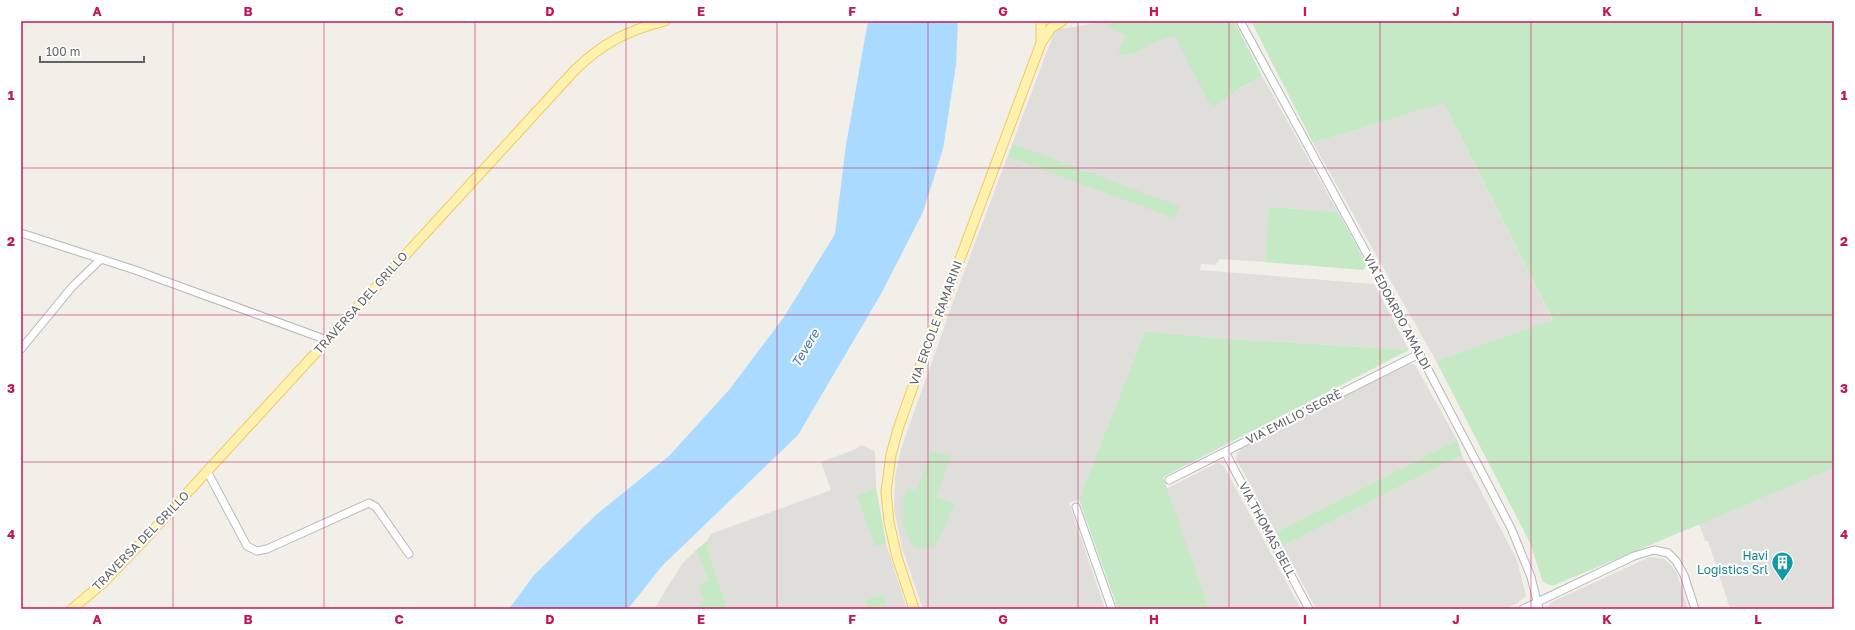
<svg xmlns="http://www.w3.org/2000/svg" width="1855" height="630" viewBox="0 0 1855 630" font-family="'Golos Text',sans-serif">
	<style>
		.industrial { fill: #e0deda }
		.green { fill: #c5e8c5 }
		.water { fill: #aadaff }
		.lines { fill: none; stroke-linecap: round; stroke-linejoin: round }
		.minor-casing { stroke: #b5b8bc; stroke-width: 9 }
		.major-casing { stroke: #f2c960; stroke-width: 11 }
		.minor { stroke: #fff; stroke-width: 7 }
		.major { stroke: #fff2af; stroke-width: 9 }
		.grid { fill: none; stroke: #c2185b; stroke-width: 1; stroke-opacity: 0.55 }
		.labels { text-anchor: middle; stroke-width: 4; stroke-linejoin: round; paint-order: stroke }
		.street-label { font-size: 12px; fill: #5f6368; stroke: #fff }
		.culture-label { font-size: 12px; fill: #0d838f; stroke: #fff; text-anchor: end }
		.water-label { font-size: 13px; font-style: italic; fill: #4174aa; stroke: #fff }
		.neatline { fill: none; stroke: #c2185b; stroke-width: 1.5 }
		.grid-label { font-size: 13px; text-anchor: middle; font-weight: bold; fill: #c2185b }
	</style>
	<rect width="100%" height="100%" fill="#f1efe8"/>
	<!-- industrial -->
	<g class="industrial">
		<path d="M 1108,21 L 1200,21 L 1236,91 L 1262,76 L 1338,212 L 1270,207 L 1265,262 L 1220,259 L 1215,265 L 1201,264 L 1200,270 L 1374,284 L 1409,350 L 1216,338 L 1145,331 L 1079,499 L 1069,503 L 1105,609 L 923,609 L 902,548 L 894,509 L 895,477 L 901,449 L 957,291 L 1055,30 Z"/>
		<path d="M 1444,103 L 1553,321 L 1436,361 L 1313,143 Z"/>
		<path d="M 1409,364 L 1415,365 L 1419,372 L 1457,440 L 1276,532 L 1236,459 L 1237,453 L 1242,448 Z"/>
		<path d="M 861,445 L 875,451 L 876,487 L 856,496 L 875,547 L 886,543 L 907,609 L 888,609 L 883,594 L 865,600 L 868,609 L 728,609 L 708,552 L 707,541 L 711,534 L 831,490 L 821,462 L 856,449 Z"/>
		<path d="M 1462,455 L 1517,560 L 1526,596 L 1519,602 L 1506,609 L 1316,609 L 1283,546 Z"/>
		<path d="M 1217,463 L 1223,465 L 1301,609 L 1209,609 L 1166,489 Z"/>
		<path d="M 1834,468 L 1834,609 L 1730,609 L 1708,541 L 1705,541 L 1699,524 Z"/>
		<path d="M 696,550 L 709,581 L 705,599 L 695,609 L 654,609 L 682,564 Z"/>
		<path d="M 1650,557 L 1664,559 L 1672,566 L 1677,574 L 1688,609 L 1548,609 L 1550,603 L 1556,600 Z"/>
	</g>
	<!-- green -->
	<g class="green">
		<path d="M 1108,21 L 1234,21 L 1262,76 L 1235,91 L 1214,106 L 1208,101 L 1175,36 C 1169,38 1162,39 1157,41 C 1144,46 1133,58 1118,54 L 1126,35 L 1108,28 Z"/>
		<path d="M 1251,21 L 1834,21 L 1834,468 L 1552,586 L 1543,582 L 1530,543 L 1436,361 L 1553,320 L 1444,103 L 1313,143 Z"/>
		<path d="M 1013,144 L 1179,206 L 1174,218 L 1008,157 Z"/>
		<path d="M 1269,207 L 1338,212 L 1367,265 L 1363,270 L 1265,262 Z"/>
		<path d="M 1145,331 L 1216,338 L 1409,350 L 1163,477 L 1209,609 L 1118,609 L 1079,499 Z"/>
		<path d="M 1457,440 L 1462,455 L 1283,546 L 1276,532 Z"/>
		<path d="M 931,451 L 951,456 L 936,497 L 954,504 L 945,527 L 934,547 C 928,548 922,550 916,547 C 905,542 902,514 903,503 C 903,498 906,493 908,488 L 916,491 Z"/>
		<path d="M 876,487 L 886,543 L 875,547 L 856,496 Z"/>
		<path d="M 707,541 L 708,552 L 728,609 L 695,609 L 705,599 L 698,586 L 709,581 L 696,550 Z"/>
		<path d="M 883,594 L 888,609 L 868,609 L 865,600 Z"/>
	</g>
	<!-- water -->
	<path class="water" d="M 868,21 L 958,21 L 956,65 L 943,149 L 923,212 L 881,294 L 798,435 L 662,566 L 628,609 L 509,609 L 534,575 L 597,514 L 669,456 L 729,390 L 784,317 L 835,234 L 846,145 Z"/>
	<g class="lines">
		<defs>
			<g id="minor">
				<path d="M 1240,21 L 1380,278 L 1511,528 L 1531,577 L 1539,609"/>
				<path d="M 21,233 L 135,270 L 327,340"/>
				<path d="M 21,349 L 72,287 L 101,259"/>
				<path d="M 1225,452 L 1309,609"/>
				<path d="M 207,471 L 247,546 L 257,551 L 267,549 L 369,503 L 376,507 L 409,554"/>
				<path d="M 1169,480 L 1419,354"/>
				<path d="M 1076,507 L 1112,609"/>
				<path d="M 1523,609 L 1634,556 L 1654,550 L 1668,553 L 1676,561 L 1684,575 L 1695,609"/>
			</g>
			<g id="major">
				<path d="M 1041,42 L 1041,21"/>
				<path d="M 72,609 L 104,582 L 145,539 L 574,71 C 601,44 628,30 665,21"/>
				<path d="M 914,609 L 897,557 L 889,522 L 886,492 L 891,455 L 898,429 L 924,355 L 1041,43 L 1051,28 L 1062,21"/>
			</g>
		</defs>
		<!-- minor casing -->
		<use href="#minor" class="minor-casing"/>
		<!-- major casing -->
		<use href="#major" class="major-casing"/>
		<!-- minor -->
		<use href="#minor" class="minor"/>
		<!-- major -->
		<use href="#major" class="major"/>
	</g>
	<!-- grid -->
	<path class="grid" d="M 173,21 L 173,609M 324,21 L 324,609M 475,21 L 475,609M 626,21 L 626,609M 777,21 L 777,609M 928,21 L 928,609M 1078,21 L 1078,609M 1229,21 L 1229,609M 1380,21 L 1380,609M 1531,21 L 1531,609M 1682,21 L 1682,609M 21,168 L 1834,168M 21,315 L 1834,315M 21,462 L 1834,462"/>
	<!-- icons -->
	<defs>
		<symbol id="building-pin" viewBox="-11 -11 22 30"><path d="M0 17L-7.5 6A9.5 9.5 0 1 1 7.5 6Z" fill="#0f9aa8" stroke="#fff"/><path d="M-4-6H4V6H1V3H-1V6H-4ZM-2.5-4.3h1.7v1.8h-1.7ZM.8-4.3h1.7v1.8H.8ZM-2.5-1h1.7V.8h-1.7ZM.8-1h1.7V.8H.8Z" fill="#fff"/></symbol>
	</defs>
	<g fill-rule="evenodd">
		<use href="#building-pin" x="1770" y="550" width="25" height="34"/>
	</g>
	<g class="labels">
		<!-- street labels -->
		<g class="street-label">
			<text transform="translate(361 303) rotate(-48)" y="4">TRAVERSA DEL GRILLO</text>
			<text transform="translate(1397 312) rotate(62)" y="4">VIA EDOARDO AMALDI</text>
			<text transform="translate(936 323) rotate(-70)" y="4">VIA ERCOLE RAMARINI</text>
			<text transform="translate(1294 417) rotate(-27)" y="4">VIA EMILIO SEGRÈ</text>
			<text transform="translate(1267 530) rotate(62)" y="4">VIA THOMAS BELL</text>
			<text transform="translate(141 541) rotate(-46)" y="4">TRAVERSA DEL GRILLO</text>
		</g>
		<!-- culture labels -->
		<g class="culture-label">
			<text x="1768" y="560">Havi<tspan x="1768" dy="14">Logistics Srl</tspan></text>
		</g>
		<!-- water labels -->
		<g class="water-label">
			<text transform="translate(805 348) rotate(-59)" y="5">Tevere</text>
		</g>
	</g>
	<!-- border -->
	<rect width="1855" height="630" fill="none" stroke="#ffffff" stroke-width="44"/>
	<!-- scale -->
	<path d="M40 56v6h104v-6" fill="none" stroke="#5f6368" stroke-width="2"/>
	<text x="46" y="56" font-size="12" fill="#5f6368" stroke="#ffffff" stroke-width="3" paint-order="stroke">100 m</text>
	<rect x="22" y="22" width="1811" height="586" class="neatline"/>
	<g class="grid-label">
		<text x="97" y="16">A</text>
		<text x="248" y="16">B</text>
		<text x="399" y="16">C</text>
		<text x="550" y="16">D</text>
		<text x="701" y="16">E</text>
		<text x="852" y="16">F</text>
		<text x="1003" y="16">G</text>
		<text x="1154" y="16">H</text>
		<text x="1305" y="16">I</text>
		<text x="1456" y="16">J</text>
		<text x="1607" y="16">K</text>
		<text x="1758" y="16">L</text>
		<text x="11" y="100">1</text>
		<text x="1844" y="100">1</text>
		<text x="11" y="246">2</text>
		<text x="1844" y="246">2</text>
		<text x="11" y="393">3</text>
		<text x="1844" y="393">3</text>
		<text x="11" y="539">4</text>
		<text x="1844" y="539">4</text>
		<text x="97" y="624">A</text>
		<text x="248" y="624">B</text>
		<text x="399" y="624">C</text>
		<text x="550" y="624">D</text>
		<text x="701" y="624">E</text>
		<text x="852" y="624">F</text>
		<text x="1003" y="624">G</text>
		<text x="1154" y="624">H</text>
		<text x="1305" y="624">I</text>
		<text x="1456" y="624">J</text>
		<text x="1607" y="624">K</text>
		<text x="1758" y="624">L</text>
	</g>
</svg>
